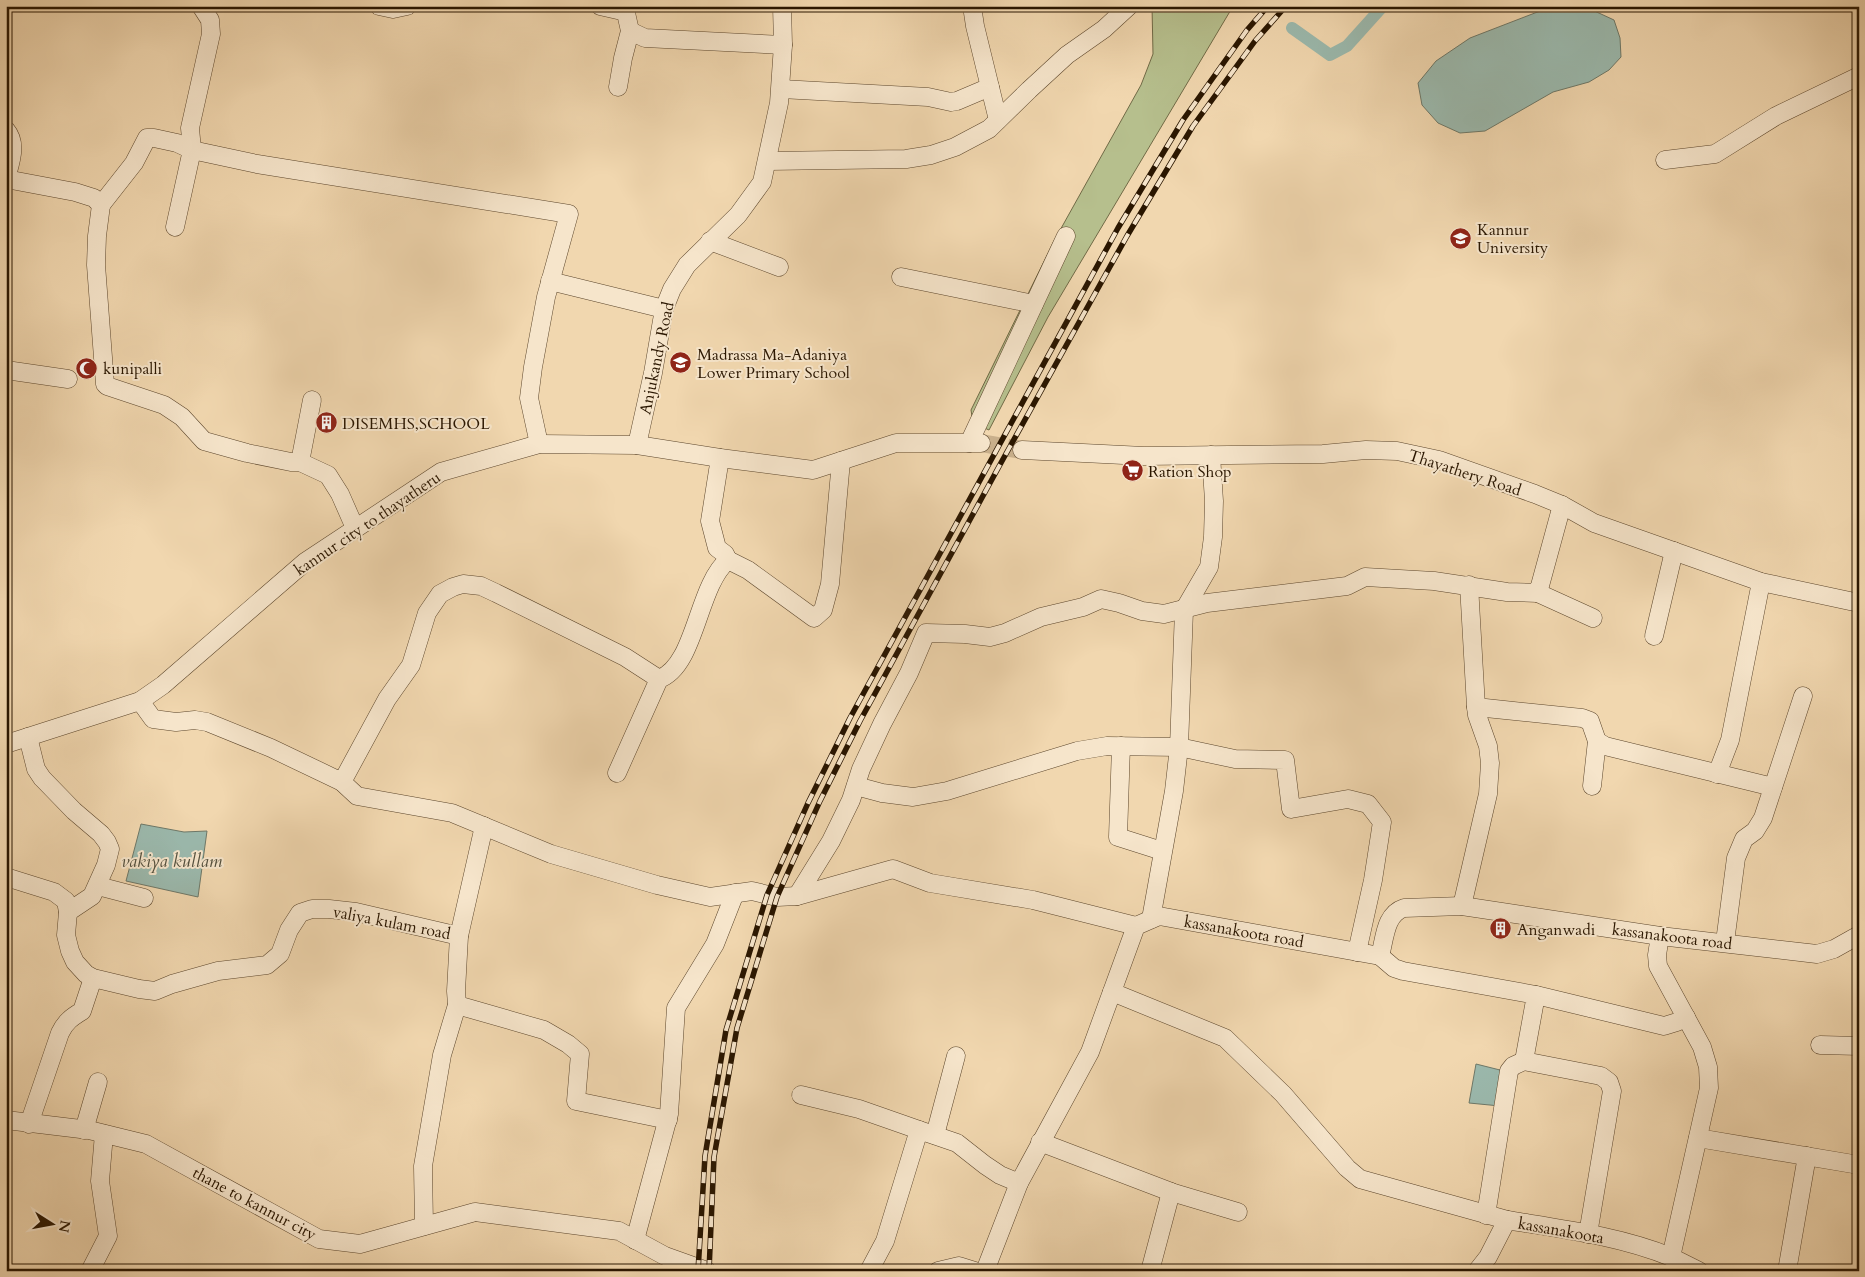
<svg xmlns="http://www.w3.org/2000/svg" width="1865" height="1277" viewBox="0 0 1865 1277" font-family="Cardo,serif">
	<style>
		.green { fill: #b6bf8d; stroke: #706a46 }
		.water { fill: #9bb9ad; stroke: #6e7868 }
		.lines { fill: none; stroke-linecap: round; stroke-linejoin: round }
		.canal { stroke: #9bb9ad; stroke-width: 12 }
		.minor-tunnel { stroke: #c9b08c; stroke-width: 18; stroke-dasharray: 18 9; stroke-linecap: butt }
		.minor-casing { stroke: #5c462c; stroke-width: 19 }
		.minor { stroke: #f6e5cb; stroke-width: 18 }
		.rail-casing { stroke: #2a1600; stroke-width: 5.5 }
		.rail { stroke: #f6e5cb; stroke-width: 4; stroke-dasharray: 11; stroke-linecap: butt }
		.labels { text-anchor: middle; stroke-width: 4; stroke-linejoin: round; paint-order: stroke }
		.poi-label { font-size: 16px; fill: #2a1600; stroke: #f6e5cb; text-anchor: start }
		.street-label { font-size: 16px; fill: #2a1600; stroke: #f6e5cb }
		.water-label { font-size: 18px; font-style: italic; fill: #524f3d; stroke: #f6e5cb }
	</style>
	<rect width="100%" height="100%" fill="#f1d7af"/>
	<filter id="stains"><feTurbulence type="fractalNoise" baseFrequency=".004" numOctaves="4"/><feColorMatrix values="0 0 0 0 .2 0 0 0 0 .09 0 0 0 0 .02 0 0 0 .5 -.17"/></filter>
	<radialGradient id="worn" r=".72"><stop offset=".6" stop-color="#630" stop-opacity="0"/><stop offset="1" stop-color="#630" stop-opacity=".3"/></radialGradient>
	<!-- green -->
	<path class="green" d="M 1152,6 L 1235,6 L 1229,13 L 1048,317 L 989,430 L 973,423 L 971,410 L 1054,241 L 1141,85 L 1153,54 Z"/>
	<!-- water -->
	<g class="water">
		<path d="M 1553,6 L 1588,8 L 1614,20 L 1620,38 L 1621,57 L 1609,70 L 1589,82 L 1553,92 L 1485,131 L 1460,133 L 1438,123 L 1422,105 L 1418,83 L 1436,61 L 1470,38 Z"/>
		<path d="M 141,824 L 184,832 L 207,831 L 198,897 L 126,881 Z"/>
		<path d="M 1476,1064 L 1504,1071 L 1500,1106 L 1469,1103 Z"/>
	</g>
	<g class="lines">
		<!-- canal -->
		<path class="canal" d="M 1292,28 L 1330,55 L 1347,46 L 1383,6"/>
		<!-- minor-tunnel -->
		<path class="minor-tunnel" d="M 981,443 L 1022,450"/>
		<defs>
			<g id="minor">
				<path d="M 379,6 L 393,9 L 407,6"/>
				<path d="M 600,6 L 622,11 L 626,13 L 630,31 L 623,58 L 618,87"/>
				<path d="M 972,6 L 975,26 L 998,120"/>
				<path d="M 630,31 L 645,38 L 783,45"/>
				<path d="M 781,89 L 928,97 L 951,102 L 957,101 L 990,87"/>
				<path d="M 6,130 C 18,144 10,163 6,179"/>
				<path d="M 1665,160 L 1715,154 L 1776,116 L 1859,76"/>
				<path d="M 768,161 L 906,159 L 931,155 L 955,147 L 989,129 L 1029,90 L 1067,55 L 1104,29 L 1129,6"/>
				<path d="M 6,179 L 75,192 L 94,198 L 101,205 L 97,236 L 96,265 L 105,384 L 107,386 L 164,405 L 182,417 L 204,441 L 247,453 L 291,462 L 300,462 L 328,475 L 340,494 L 355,528"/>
				<path d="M 101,205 L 134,163 L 147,138 L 154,138 L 177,143 L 192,150 L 257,164 L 569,214 L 546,297 L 533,367 L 529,398 L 539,444"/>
				<path d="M 175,227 L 192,150 L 190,128 L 211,34 L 210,20 L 201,6"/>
				<path d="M 710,241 L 779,267"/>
				<path d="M 901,277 L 1034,304"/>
				<path d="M 550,281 L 664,309"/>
				<path d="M 6,370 L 68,379"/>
				<path d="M 969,443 L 1066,236"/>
				<path d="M 637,445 L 653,373 L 664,309 L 672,289 L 687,265 L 738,215 L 762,182 L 779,103 L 783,45 L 782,6"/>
				<path d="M 1022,450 L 1144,456 L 1323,454 L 1366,450 L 1397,451 L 1439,460 L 1535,494 L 1562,505 L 1594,523 L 1761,582 L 1859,603"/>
				<path d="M 720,458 L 710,521 L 717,548 L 725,554 L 728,560"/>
				<path d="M 300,462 L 312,400"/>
				<path d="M 1538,593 L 1593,618"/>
				<path d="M 1654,636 L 1674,551"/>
				<path d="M 140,701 L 153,719 L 176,722 L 195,720 L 207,722 L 271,748 L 342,782 L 387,699 L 411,665 L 427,613 L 440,594 L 453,587 L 463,584 L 481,586 L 496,593 L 625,657 L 659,679 C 696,666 697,586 728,560 L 748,570 L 814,618 L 823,610 L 830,584 L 841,461"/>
				<path d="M 1476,707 L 1582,718 L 1590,721 L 1597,741 L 1605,746 L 1773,787"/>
				<path d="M 28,737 L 36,769 L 42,778 L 74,811 L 101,834 L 107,842 L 110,849 L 106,865 L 92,896 L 68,912"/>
				<path d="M 6,744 L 140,701 L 163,685 L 305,562 L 441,472 L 539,444 L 637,445 L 720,458 L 813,470 L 896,443 L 981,443"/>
				<path d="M 1121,746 L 1118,837 L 1162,851"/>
				<path d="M 617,773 L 659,679"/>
				<path d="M 1717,774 L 1730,740 L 1761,582"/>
				<path d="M 342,782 L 357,796 L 452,813 L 551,854 L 657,885 L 710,897 L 752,891 L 777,897 L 797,896 L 893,869 L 930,883 L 1033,900 L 1136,926"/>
				<path d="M 856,786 L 882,793 L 913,797 L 947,791 L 1077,751 L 1107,746 L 1179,747 L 1235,759 L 1285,760 L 1291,809 L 1348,799 L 1368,804 L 1382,822 L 1373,880 L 1357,952"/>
				<path d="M 1592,786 L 1597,741"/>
				<path d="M 6,877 L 54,892 L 66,901 L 68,912 L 66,935 L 70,951 L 75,962 L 86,974 L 93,978 L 139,989 L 155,991 L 172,984 L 218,971 L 267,965 L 280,954 L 289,930 L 300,913 L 312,909 L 329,909 L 356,912 L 459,936"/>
				<path d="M 98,886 L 144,898"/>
				<path d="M 797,896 L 831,841 L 851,800 L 861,769 L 882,724 L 909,673 L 926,633 L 965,634 L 990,637 L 1005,633 L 1041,617 L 1083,607 L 1101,599 L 1119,603 L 1142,611 L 1164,614 L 1207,603 L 1347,586 L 1365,577 L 1434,581 L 1507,592 L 1538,593 L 1562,505"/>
				<path d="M 1462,906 L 1488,794 L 1490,763 L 1488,746 L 1477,715 L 1476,707 L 1469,585"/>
				<path d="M 1151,919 L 1174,791 L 1179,747 L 1184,610 L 1209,567 L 1213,537 L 1214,501 L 1211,455"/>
				<path d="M 1660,936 L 1657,955 L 1658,966 L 1702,1047 L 1708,1067 L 1709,1088 L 1671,1257 L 1699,1271"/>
				<path d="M 1725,942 L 1736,858 L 1744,839 L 1755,831 L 1763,818 L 1803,696"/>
				<path d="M 1380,956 L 1394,968 L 1403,971 L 1536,995 L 1524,1061"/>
				<path d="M 1112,992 L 1225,1038 L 1283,1094 L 1347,1168 L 1360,1179 L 1507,1220"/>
				<path d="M 1536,995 L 1664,1026 L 1677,1022 L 1686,1017"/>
				<path d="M 457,1005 L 544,1030 L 568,1044 L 580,1054 L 576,1101 L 668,1120"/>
				<path d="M 1820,1045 L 1859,1046"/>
				<path d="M 801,1095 L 859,1109 L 919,1130"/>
				<path d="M 6,1120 L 89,1130 L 146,1144 L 319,1239 L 360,1244 L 475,1212 L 619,1231 L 665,1256 L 707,1271"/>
				<path d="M 29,1124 L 60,1033 C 65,1022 72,1017 82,1011 L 93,978"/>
				<path d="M 84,1130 L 98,1082"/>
				<path d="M 935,1135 L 956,1056"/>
				<path d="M 1698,1138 L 1859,1165"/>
				<path d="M 1040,1142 L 1171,1192 L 1238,1212"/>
				<path d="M 1486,1215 L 1509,1071 L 1513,1066 L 1524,1061 L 1601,1076 L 1609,1082 L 1612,1091 L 1588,1234"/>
				<path d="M 424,1226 L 423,1166 L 442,1055 L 457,1005 L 456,991 L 459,936 L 484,826"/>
				<path d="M 635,1240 L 669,1114 L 676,1008 L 715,944 L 735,893"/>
				<path d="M 90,1271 L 108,1236 L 100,1181 L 104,1134"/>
				<path d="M 869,1271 L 885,1241 L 919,1130 L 957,1143 L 985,1165 L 1000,1175 L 1019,1183"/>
				<path d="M 938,1271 L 959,1266 L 975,1271"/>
				<path d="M 985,1271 L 1019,1183 L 1090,1052 L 1136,926 L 1159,916 L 1380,956 C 1385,938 1385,914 1404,908 L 1462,906 L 1660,936 L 1817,954 L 1834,949 L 1859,935"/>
				<path d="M 1150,1271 L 1171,1192"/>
				<path d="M 1477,1271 L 1488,1257 L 1507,1220 C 1562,1229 1619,1236 1671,1257"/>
				<path d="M 1787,1271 L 1807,1156"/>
			</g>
		</defs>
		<!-- minor casing -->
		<use href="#minor" class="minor-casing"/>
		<!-- minor -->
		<use href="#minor" class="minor"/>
		<defs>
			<g id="rail">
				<path d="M 698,1271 L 705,1156 L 726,1030 L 767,895 L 808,803 L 850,718 L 1118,228 L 1183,120 L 1247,30 L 1268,6"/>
				<path d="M 709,1271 L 714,1157 L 737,1028 L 777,897 L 820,801 L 860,721 L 1002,461 L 1127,236 L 1193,126 L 1255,41 L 1286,6"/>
			</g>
		</defs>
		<!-- rail casing -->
		<use href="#rail" class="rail-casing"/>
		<!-- rail -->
		<use href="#rail" class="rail"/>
	</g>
	<!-- icons -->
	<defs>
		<symbol id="university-disc" viewBox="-11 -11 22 22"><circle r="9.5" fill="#8f2418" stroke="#f6e5cb"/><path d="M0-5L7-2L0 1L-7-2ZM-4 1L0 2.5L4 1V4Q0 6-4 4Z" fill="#fff"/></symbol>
		<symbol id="school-disc" viewBox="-11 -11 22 22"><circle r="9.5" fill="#8f2418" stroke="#f6e5cb"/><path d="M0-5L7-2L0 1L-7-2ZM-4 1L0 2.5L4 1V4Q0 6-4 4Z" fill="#fff"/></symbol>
		<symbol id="mosque-disc" viewBox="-11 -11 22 22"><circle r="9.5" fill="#8f2418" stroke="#f6e5cb"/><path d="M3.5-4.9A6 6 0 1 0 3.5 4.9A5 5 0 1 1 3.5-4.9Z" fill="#fff"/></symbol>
		<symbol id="building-disc" viewBox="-11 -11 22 22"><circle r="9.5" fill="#8f2418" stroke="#f6e5cb"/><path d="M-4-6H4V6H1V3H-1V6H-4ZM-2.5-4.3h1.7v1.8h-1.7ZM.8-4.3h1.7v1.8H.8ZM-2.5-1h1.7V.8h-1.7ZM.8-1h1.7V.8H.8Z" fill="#fff"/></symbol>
		<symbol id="supermarket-disc" viewBox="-11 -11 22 22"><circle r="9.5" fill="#8f2418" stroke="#f6e5cb"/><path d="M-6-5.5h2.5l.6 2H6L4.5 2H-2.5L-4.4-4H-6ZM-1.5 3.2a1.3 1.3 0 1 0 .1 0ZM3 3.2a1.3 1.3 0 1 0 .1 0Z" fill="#fff"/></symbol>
	</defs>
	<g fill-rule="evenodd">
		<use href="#university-disc" x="1448" y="226" width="25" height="25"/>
		<use href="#school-disc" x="668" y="350" width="25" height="25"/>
		<use href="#mosque-disc" x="74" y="356" width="25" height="25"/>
		<use href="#building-disc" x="314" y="410" width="25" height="25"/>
		<use href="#supermarket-disc" x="1120" y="458" width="25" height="25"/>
		<use href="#building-disc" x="1488" y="916" width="25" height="25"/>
	</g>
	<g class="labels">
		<!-- poi labels -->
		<g class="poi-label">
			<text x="1477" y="235">Kannur<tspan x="1477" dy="18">University</tspan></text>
			<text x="697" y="360">Madrassa Ma-Adaniya<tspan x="697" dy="18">Lower Primary School</tspan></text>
			<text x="103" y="374">kunipalli</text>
			<text x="342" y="429">DISEMHS,SCHOOL</text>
			<text x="1148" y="477">Ration Shop</text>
			<text x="1517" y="935">Anganwadi</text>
		</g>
		<!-- street labels -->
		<g class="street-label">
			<text transform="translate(656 358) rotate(-78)" y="6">Anjukandy Road</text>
			<text transform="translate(1465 472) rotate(18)" y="6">Thayathery Road</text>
			<text transform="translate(367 523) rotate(-34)" y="6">kannur city to thayatheru</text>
			<text transform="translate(392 922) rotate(11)" y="6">valiya kulam road</text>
			<text transform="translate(1244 931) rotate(10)" y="6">kassanakoota road</text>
			<text transform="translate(1672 936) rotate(7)" y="6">kassanakoota road</text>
			<text transform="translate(255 1203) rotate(28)" y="6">thane to kannur city</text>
			<text transform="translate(1561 1230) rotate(10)" y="6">kassanakoota</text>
		</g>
		<!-- water labels -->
		<g class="water-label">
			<text x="172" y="867">vakiya kullam</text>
		</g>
	</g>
	<!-- margin -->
	<rect width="1865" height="1277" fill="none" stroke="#f1d7af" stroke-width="25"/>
	<rect x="8" y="8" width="1850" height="1262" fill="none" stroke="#2a1600" stroke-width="2.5"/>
	<rect x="12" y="12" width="1840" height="1252" fill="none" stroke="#2a1600"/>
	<!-- north arrow -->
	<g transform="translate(52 1224) rotate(101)" stroke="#f6e5cb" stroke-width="4" paint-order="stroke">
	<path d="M0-4L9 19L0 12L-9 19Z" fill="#2a1600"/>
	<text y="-8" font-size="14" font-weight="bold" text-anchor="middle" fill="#2a1600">N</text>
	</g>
	<rect width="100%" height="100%" filter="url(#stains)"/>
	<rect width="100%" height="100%" fill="url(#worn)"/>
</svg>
